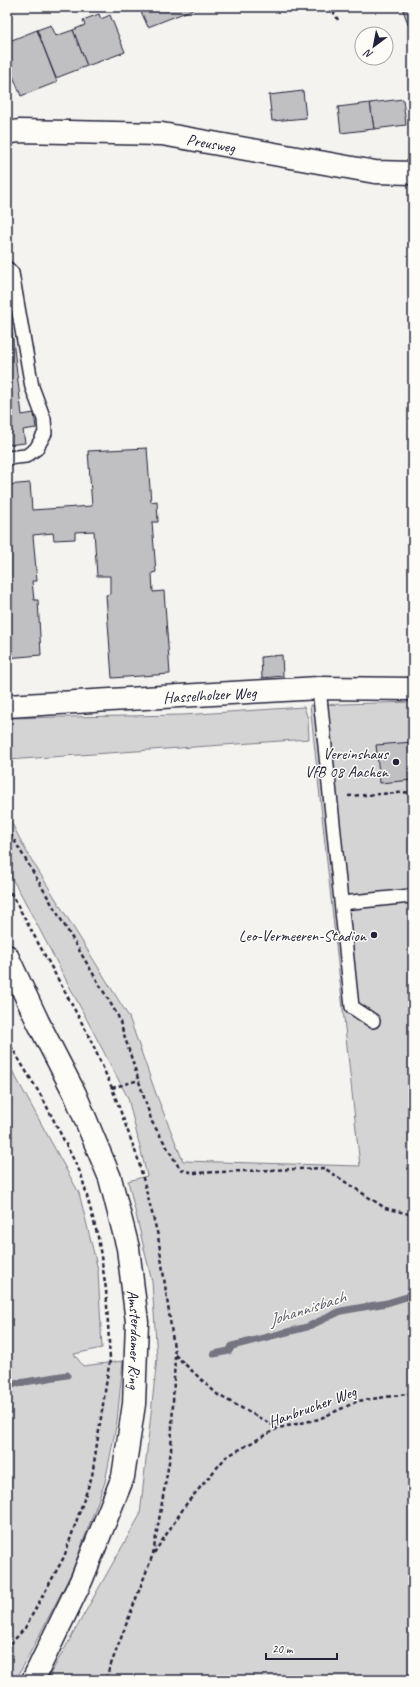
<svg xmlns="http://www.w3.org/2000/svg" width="420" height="1687" viewBox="0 0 420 1687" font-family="Caveat,sans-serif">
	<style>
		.green { fill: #d5d4d5; stroke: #7c7b88 }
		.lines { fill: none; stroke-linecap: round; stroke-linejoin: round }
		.stream { stroke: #757582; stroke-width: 7 }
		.building { fill: #c0bfc2; stroke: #22223b }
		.lane-casing { stroke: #22223b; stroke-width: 16 }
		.street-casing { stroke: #22223b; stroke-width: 25 }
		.primary-casing { stroke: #22223b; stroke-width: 25 }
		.path { stroke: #22223b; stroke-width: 2.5; stroke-dasharray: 4 3; stroke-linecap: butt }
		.lane { stroke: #fdfcf7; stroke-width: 13 }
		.street { stroke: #fdfcf7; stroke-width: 22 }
		.primary { stroke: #fdfcf7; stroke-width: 22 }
		.poi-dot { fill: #22223b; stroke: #fdfcf7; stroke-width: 1.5 }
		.labels { text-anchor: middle; stroke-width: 3; stroke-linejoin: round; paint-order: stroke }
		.street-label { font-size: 16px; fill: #22223b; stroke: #fdfcf7 }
		.poi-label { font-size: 16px; fill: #22223b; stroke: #fdfcf7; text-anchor: end }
		.water-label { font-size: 17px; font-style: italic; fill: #59596b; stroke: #fdfcf7 }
	</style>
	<rect width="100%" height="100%" fill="#f4f3ef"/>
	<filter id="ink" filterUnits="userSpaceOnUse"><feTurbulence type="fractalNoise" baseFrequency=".025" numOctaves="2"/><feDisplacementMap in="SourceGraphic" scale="8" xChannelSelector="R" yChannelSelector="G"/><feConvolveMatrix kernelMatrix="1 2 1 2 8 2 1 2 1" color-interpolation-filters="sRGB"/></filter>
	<g filter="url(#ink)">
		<!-- green -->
		<g class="green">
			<path d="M 413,702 L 413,1680 L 47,1680 L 140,1515 L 157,1358 L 152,1282 L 128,1181 L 147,1176 L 128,1098 L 21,894 L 7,870 L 7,814 L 26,851 L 129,1017 L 156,1094 L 183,1161 L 360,1166 L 310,705 Z"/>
			<path d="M 304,707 L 308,719 L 309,739 L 7,760 L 7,718 L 183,715 Z"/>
			<path d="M 7,1061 L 79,1193 L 98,1270 L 102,1348 L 74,1354 L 83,1366 L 123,1361 L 117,1421 L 105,1482 L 72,1572 L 16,1680 L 7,1680 Z"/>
		</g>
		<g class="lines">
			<!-- stream -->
			<g class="stream">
				<path d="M 214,1354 L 229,1351 L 232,1346 L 307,1327 L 341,1311 L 387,1303 L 413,1295"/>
				<path d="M 7,1385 L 67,1375"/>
			</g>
		</g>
		<!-- building -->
		<g class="building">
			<path d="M 139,7 L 199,7 L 148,27 Z"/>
			<path d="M 413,7 L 413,37 L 403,10 Z"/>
			<path d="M 99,14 L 101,19 L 110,15 L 125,52 L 87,66 L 73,30 L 85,25 L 83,20 Z"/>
			<path d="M 51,25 L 56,36 L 73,30 L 87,66 L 56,78 L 37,30 Z"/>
			<path d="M 37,30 L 57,82 L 21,96 L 7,61 L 7,42 Z"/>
			<path d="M 303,91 L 306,118 L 272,121 L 269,95 Z"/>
			<path d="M 403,99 L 406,125 L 374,129 L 370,103 Z"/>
			<path d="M 370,103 L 374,129 L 341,133 L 338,107 Z"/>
			<path d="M 7,290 L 22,415 L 34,413 L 36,428 L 23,430 L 25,443 L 7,445 Z"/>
			<path d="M 147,448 L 151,502 L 157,501 L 158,522 L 152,522 L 156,572 L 152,573 L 153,592 L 164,591 L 170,674 L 112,678 L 106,595 L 110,594 L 110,576 L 97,576 L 94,531 L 75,532 L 75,539 L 54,540 L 53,533 L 33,535 L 37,581 L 32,581 L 34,600 L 38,600 L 41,655 L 7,658 L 7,485 L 30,483 L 32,510 L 92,506 L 88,451 Z"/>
			<path d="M 282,655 L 283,676 L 262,678 L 261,657 Z"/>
			<path d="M 413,742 L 413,780 L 380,783 L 376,745 Z"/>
		</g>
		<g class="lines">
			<defs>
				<g id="lane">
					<path d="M 7,268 L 12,273 L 32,387 L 44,419 L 45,433 L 36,449 L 26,456 L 7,458"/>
					<path d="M 319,688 L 352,1007 L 373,1021"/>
					<path d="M 342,903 L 411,896"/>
				</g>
				<g id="street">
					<path id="s1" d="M 7,133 L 19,131 L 162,134 L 375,172 L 413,173"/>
					<path id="s2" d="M 7,706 L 319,688 L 413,689"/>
				</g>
				<g id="primary">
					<path id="s3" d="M 7,956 L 38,1022 L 75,1094 L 110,1178 L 128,1248 L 137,1322 L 134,1404 L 123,1477 L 81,1581 L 33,1680"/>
				</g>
			</defs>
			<!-- lane casing -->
			<use href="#lane" class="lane-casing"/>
			<!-- street casing -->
			<use href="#street" class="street-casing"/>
			<!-- primary casing -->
			<use href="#primary" class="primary-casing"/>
			<!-- path -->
			<g class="path">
				<path d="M 327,7 L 333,11 L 338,20"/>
				<path d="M 348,796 L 413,792"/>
				<path d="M 7,828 L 118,1016 L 152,1122 L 180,1169 L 193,1173 L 324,1168 L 385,1208 L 413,1215"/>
				<path d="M 7,886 L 89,1036 L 112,1088 L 138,1159 L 158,1236 L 175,1355 L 171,1451 L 153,1554 L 105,1680"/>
				<path d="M 7,1040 L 43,1099 L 81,1174 L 98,1237 L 106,1289 L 110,1359 L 92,1476 L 64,1557 L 25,1628 L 7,1648"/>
				<path d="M 112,1088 L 139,1080"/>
				<path d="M 175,1355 L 218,1395 L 278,1428"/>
				<path d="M 154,1553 L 187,1503 L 226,1457 L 278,1428 L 319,1419 L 358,1401 L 413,1393"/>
			</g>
			<!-- lane -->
			<use href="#lane" class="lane"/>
			<!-- street -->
			<use href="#street" class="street"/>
			<!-- primary -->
			<use href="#primary" class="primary"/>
		</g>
	</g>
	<!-- markers -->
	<g class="poi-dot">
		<circle cx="396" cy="762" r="4"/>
		<circle cx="374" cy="935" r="4"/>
	</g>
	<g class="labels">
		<!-- street labels -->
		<g class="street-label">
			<text dy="6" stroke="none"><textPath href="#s1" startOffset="205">Preusweg</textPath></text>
			<text dy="6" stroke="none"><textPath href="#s2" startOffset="203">Hasselholzer Weg</textPath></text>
			<text dy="6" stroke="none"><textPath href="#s3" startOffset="409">Amsterdamer Ring</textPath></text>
			<text transform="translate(312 1406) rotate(-20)" y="6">Hanbrucher Weg</text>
		</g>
		<!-- poi labels -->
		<g class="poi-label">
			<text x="388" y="759">Vereinshaus<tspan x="388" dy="18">VfB 08 Aachen</tspan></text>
			<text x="366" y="941">Leo-Vermeeren-Stadion</text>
		</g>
		<!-- water labels -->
		<g class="water-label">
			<text transform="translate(307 1308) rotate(-18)" y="6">Johannisbach</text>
		</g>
	</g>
	<!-- margin -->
	<rect width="420" height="1687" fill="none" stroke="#fdfcf7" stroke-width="24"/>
	<rect x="12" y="12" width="396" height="1663" fill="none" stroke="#22223b" stroke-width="1.5" filter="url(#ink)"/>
	<!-- north arrow -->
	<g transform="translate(374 46) rotate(212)"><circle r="19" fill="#fdfcf7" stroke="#a5a5ac"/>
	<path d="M0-3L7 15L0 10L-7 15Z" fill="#22223b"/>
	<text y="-6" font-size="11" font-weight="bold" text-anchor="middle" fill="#22223b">N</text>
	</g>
	<!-- scale -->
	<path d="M266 1653v6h71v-6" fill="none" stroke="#22223b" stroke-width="2"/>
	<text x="272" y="1653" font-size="12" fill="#22223b" stroke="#fdfcf7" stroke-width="3" paint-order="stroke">20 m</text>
</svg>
